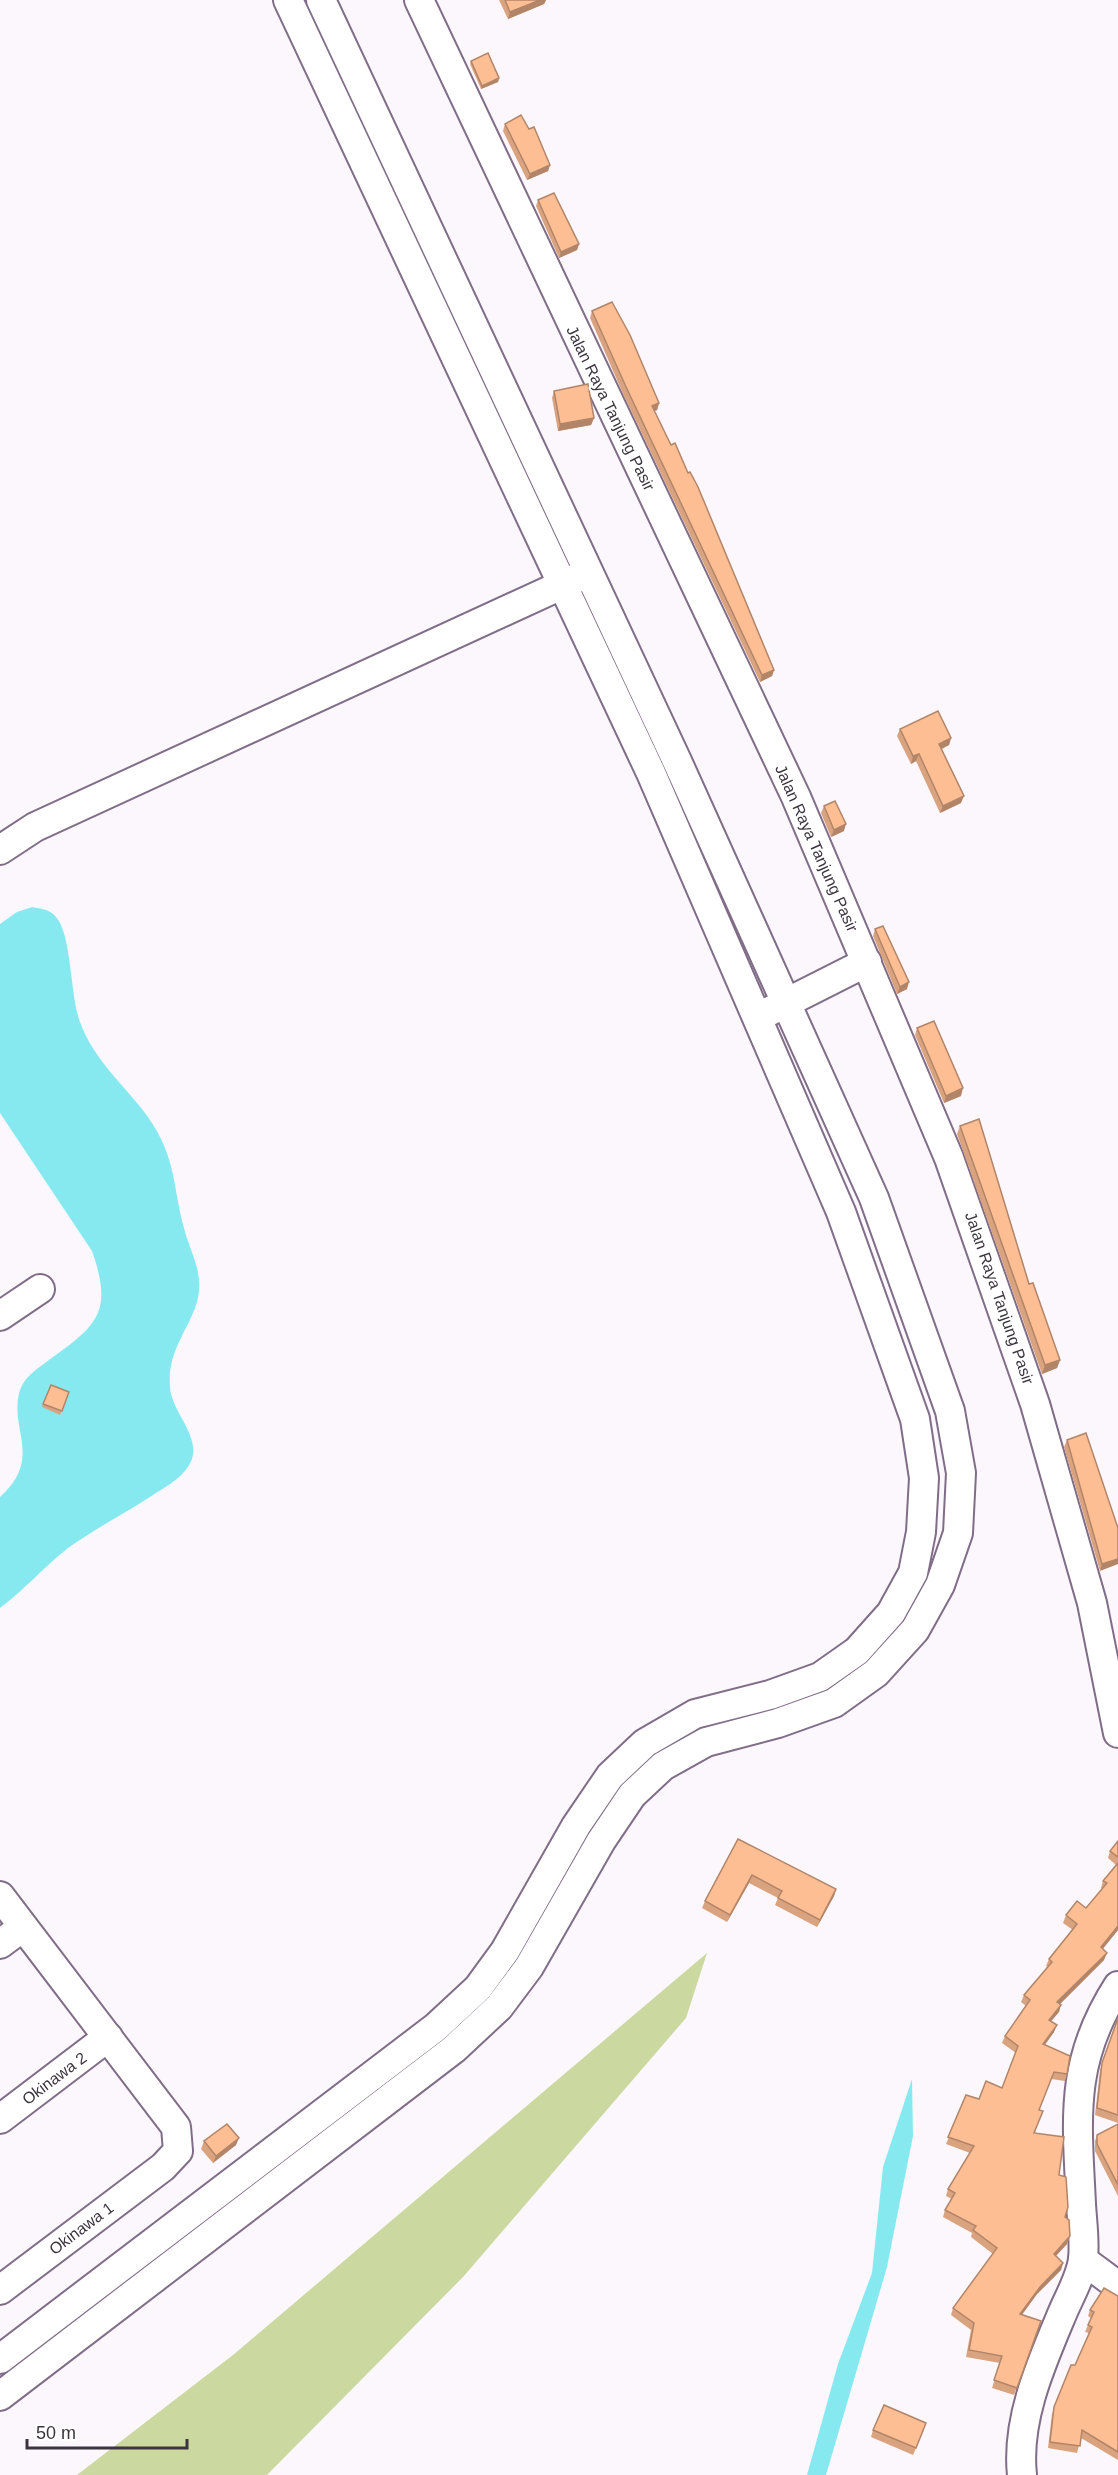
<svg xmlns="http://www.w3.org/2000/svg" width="1118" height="2475" viewBox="0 0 1118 2475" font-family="Arial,sans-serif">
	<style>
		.green { fill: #cbd8a0 }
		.water { fill: #87e9f0 }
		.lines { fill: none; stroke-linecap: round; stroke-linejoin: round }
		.minor-casing { stroke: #806d87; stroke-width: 32 }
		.minor { stroke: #fff; stroke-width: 28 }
		.wall { fill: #daa37f }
		.shaded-wall { fill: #b28568 }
		.building { fill: #febe94; stroke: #b28568; stroke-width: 1.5 }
		.labels { text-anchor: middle; stroke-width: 4.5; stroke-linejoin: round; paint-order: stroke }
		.street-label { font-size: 16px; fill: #3c343f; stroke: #fff }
	</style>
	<rect width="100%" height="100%" fill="#fbf7fd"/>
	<!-- green -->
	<path class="green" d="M 707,1953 L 686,2018 L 463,2277 L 267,2475 L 77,2475 L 233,2355 Z"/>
	<!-- water -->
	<g class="water">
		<path d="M 32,907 C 42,909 49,909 56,917 C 72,935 70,996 80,1022 C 94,1061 125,1085 148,1117 C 177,1159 172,1184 184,1228 C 188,1245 198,1263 199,1280 C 203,1318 166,1342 170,1387 C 171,1411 200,1435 192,1459 C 186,1476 167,1486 153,1495 C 125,1513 95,1529 68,1548 C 44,1567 24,1590 0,1608 L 0,1497 C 44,1457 8,1429 20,1390 C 24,1378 35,1370 45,1363 C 94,1327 115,1316 92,1251 L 0,1113 L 0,924 L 17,912 Z"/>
		<path d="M 912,2079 L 913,2136 L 887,2267 L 826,2475 L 807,2475 L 838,2364 L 872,2273 L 883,2167 Z"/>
	</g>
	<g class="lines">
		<defs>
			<g id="minor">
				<path d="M 419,0 L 796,797 L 949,1158 L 1035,1404 L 1092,1603 L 1118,1733"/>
				<path d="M 0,850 L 35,827 L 579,577"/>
				<path d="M 770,1011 L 867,962"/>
				<path d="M 0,1316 L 40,1289"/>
				<path d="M 0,1896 L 176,2127 L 178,2151 L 163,2167 L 0,2290"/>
				<path d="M 0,1944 L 23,1927"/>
				<path d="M 0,2119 L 108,2037"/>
				<path d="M 1083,2260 L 1118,2286"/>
				<path d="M 0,2359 L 436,2027 L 478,1988 L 505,1951 L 576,1826 L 610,1776 L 645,1743 L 695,1714 L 770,1695 L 820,1677 L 857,1651 L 891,1613 L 913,1573 L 921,1532 L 924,1478 L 915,1419 L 841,1212 L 651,773 L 288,0"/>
				<path d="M 0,2396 L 454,2049 L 499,2007 L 529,1967 L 601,1841 L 632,1795 L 663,1766 L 706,1742 L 778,1723 L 834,1703 L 876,1673 L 915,1630 L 940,1585 L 958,1533 L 961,1473 L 950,1411 L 874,1198 L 677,761 L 321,0"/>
				<path d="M 1022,2475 C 1016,2420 1041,2364 1062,2314 C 1069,2297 1081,2277 1083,2259 C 1085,2241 1082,2222 1081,2204 C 1077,2119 1069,2062 1118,1986"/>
			</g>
		</defs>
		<!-- minor casing -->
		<use href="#minor" class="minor-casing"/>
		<!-- minor -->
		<use href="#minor" class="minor"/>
	</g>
	<!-- wall -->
	<g class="wall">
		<path d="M 499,0 L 546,0 L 544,4 L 508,19 Z"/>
		<path d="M 471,61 L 499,78 L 498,82 L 481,89 L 470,64 Z"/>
		<path d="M 505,124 L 550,165 L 548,171 L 527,180 L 503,131 Z"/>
		<path d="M 538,200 L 579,244 L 577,250 L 559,258 L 536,206 Z"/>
		<path d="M 592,311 L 659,403 L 657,410 L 654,411 L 671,445 L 688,473 L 774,670 L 772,676 L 760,682 L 624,396 L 590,318 Z"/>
		<path d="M 554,391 L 594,418 L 591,425 L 558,431 L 552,398 Z"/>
		<path d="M 900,729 L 951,738 L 949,745 L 942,749 L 961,803 L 940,813 L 916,761 L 911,764 L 897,736 Z"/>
		<path d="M 824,806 L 844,831 L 831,837 L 821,813 Z"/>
		<path d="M 875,929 L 907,989 L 897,994 L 873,936 Z"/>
		<path d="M 917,1028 L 961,1096 L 944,1103 L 915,1035 Z"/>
		<path d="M 960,1126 L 1029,1284 L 1060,1360 L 1057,1368 L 1042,1374 L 957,1134 Z"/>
		<path d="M 69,1392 L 60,1415 L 42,1407 L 43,1404 Z"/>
		<path d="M 1067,1440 L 1118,1528 L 1100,1571 L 1064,1447 Z"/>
		<path d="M 738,1839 L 836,1889 L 834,1896 L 817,1927 L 775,1905 L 778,1898 L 749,1883 L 727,1922 L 702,1908 L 705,1901 Z"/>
		<path d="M 1118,1841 L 1118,1930 L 1102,1949 L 1104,1960 L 1060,2004 L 1059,2012 L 1051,2021 L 1054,2032 L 1045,2045 L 1067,2074 L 1065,2081 L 1051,2079 L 1039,2110 L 1035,2133 L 1059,2175 L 1065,2217 L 1070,2236 L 1067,2244 L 1056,2256 L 1063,2263 L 1061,2270 L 1037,2294 L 1022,2315 L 1041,2321 L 1014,2395 L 992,2388 L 1000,2363 L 966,2357 L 971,2330 L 951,2315 L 953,2308 L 993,2254 L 971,2237 L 972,2233 L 943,2217 L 945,2210 L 952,2199 L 946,2196 L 948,2189 L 970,2153 L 946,2144 L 966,2095 L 979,2099 L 1002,2088 L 1016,2053 L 1002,2043 L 1005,2036 L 1026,2006 L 1021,2002 L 1024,1995 L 1048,1967 L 1046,1966 L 1049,1959 L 1073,1930 L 1063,1923 L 1066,1915 L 1086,1908 L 1102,1889 L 1101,1888 L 1103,1881 L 1116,1865 L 1108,1858 L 1110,1851 Z"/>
		<path d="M 1118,2018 L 1118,2123 L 1095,2115 L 1100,2070 Z"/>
		<path d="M 1118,2124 L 1118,2196 L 1095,2151 L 1095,2141 L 1097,2135 Z"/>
		<path d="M 204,2141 L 236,2145 L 213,2163 L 201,2149 Z"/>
		<path d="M 1118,2296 L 1118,2460 L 1081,2438 L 1077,2453 L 1048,2448 L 1052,2414 L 1071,2365 L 1075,2365 L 1089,2333 L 1085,2332 L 1091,2318 L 1088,2316 L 1090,2310 Z"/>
		<path d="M 873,2430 L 924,2430 L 913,2455 L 871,2437 Z"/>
	</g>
	<!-- shaded-wall -->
	<g class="shaded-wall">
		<path d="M 540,0 L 546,0 L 544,4 L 508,19 L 510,12 Z"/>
		<path d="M 499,78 L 498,82 L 481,89 L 482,86 Z"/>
		<path d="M 550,165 L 548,171 L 527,180 L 530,174 Z"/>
		<path d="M 579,244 L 577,250 L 559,258 L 561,252 Z"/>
		<path d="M 659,403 L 657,410 L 650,413 L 652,406 Z"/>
		<path d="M 594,418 L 591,425 L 558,431 L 560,424 Z"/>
		<path d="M 774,670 L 772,676 L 760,682 L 762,675 Z"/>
		<path d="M 951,738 L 949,745 L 937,751 L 939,744 Z"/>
		<path d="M 919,754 L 916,761 L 911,764 L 913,756 Z"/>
		<path d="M 964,796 L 961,803 L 940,813 L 943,806 Z"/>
		<path d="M 846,824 L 844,831 L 831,837 L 834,830 Z"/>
		<path d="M 909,982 L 907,989 L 897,994 L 900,987 Z"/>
		<path d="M 963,1088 L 961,1096 L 944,1103 L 946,1096 Z"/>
		<path d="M 1060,1360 L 1057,1368 L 1042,1374 L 1045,1365 Z"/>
		<path d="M 1118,1559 L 1118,1564 L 1100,1571 L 1102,1564 Z"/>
		<path d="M 752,1875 L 749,1883 L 727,1922 L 730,1915 Z"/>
		<path d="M 836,1889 L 834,1896 L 817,1927 L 820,1920 Z"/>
		<path d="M 1118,1926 L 1118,1930 L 1098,1955 L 1101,1947 Z"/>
		<path d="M 1107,1953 L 1104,1960 L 1055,2009 L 1057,2002 Z"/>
		<path d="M 1061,2005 L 1059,2012 L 1046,2027 L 1049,2020 Z"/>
		<path d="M 1057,2025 L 1054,2032 L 1040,2051 L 1043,2044 Z"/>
		<path d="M 239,2138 L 236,2145 L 213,2163 L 216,2156 Z"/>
		<path d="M 1070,2236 L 1067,2244 L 1051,2261 L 1054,2254 Z"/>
		<path d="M 1063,2263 L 1061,2270 L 1037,2294 L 1017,2321 L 1020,2314 L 1040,2287 Z"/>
	</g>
	<!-- building -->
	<g class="building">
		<path d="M 505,0 L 540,0 L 510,12 Z"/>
		<path d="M 488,53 L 499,78 L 482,86 L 471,61 Z"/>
		<path d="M 521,115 L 529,129 L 534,127 L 550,165 L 530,174 L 505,124 Z"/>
		<path d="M 554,193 L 579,244 L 561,252 L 538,200 Z"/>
		<path d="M 612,302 L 630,335 L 659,403 L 652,406 L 671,445 L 675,443 L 688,473 L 690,472 L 698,487 L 774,670 L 762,675 L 627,389 L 592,311 Z"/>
		<path d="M 588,384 L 594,418 L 560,424 L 554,391 Z"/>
		<path d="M 938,711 L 951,738 L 939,744 L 964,796 L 943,806 L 919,754 L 913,756 L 900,729 Z"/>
		<path d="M 835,801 L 846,824 L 834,830 L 824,806 Z"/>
		<path d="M 883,926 L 909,982 L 900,987 L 875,929 Z"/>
		<path d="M 934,1021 L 963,1088 L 946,1096 L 917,1028 Z"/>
		<path d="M 979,1119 L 1029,1284 L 1033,1283 L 1060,1360 L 1045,1365 L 960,1126 Z"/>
		<path d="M 51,1385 L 69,1392 L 62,1411 L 43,1404 Z"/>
		<path d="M 1086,1433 L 1118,1528 L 1118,1559 L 1102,1564 L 1067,1440 Z"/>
		<path d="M 738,1839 L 836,1889 L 820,1920 L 778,1898 L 782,1891 L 752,1875 L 730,1915 L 705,1901 Z"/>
		<path d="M 1118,1841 L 1118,1857 L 1110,1851 Z"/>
		<path d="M 1118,1863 L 1118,1926 L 1101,1947 L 1107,1953 L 1057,2002 L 1061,2005 L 1049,2020 L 1057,2025 L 1043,2044 L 1070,2056 L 1067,2074 L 1054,2072 L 1039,2110 L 1043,2111 L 1034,2133 L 1064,2137 L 1059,2175 L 1066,2177 L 1068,2207 L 1065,2217 L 1069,2220 L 1070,2236 L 1054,2254 L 1063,2263 L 1040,2287 L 1020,2314 L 1041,2321 L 1017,2388 L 994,2380 L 1002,2356 L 969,2350 L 974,2323 L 953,2308 L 997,2248 L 973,2230 L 976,2226 L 945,2210 L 955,2193 L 948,2189 L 974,2146 L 948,2137 L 966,2095 L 979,2099 L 986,2081 L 1002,2088 L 1018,2046 L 1005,2036 L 1030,2000 L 1024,1995 L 1052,1962 L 1049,1959 L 1077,1924 L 1066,1915 L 1077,1901 L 1086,1908 L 1107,1883 L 1103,1881 Z"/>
		<path d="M 1118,2018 L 1118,2115 L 1097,2108 L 1102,2063 Z"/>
		<path d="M 227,2124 L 239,2138 L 216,2156 L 204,2141 Z"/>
		<path d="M 1118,2124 L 1118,2185 L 1097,2144 L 1097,2135 Z"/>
		<path d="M 1104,2288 L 1118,2296 L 1118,2452 L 1082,2430 L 1080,2446 L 1050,2442 L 1054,2407 L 1071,2365 L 1075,2365 L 1092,2327 L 1088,2325 L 1094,2312 L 1090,2310 Z"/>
		<path d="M 884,2405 L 926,2423 L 916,2448 L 873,2430 Z"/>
	</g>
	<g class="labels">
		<!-- street labels -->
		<g class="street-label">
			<text transform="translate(611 408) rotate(64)" y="6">Jalan Raya Tanjung Pasir</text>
			<text transform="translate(817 848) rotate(66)" y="6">Jalan Raya Tanjung Pasir</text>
			<text transform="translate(1000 1298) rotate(71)" y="6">Jalan Raya Tanjung Pasir</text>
			<text transform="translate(54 2078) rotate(-37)" y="6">Okinawa 2</text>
			<text transform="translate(81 2228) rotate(-37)" y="6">Okinawa 1</text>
		</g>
	</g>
	<!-- scale -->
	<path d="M27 2439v9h160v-9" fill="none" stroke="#3c343f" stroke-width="3"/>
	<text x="36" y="2439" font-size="18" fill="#3c343f" stroke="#ffffff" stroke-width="4.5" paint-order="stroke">50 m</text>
</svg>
